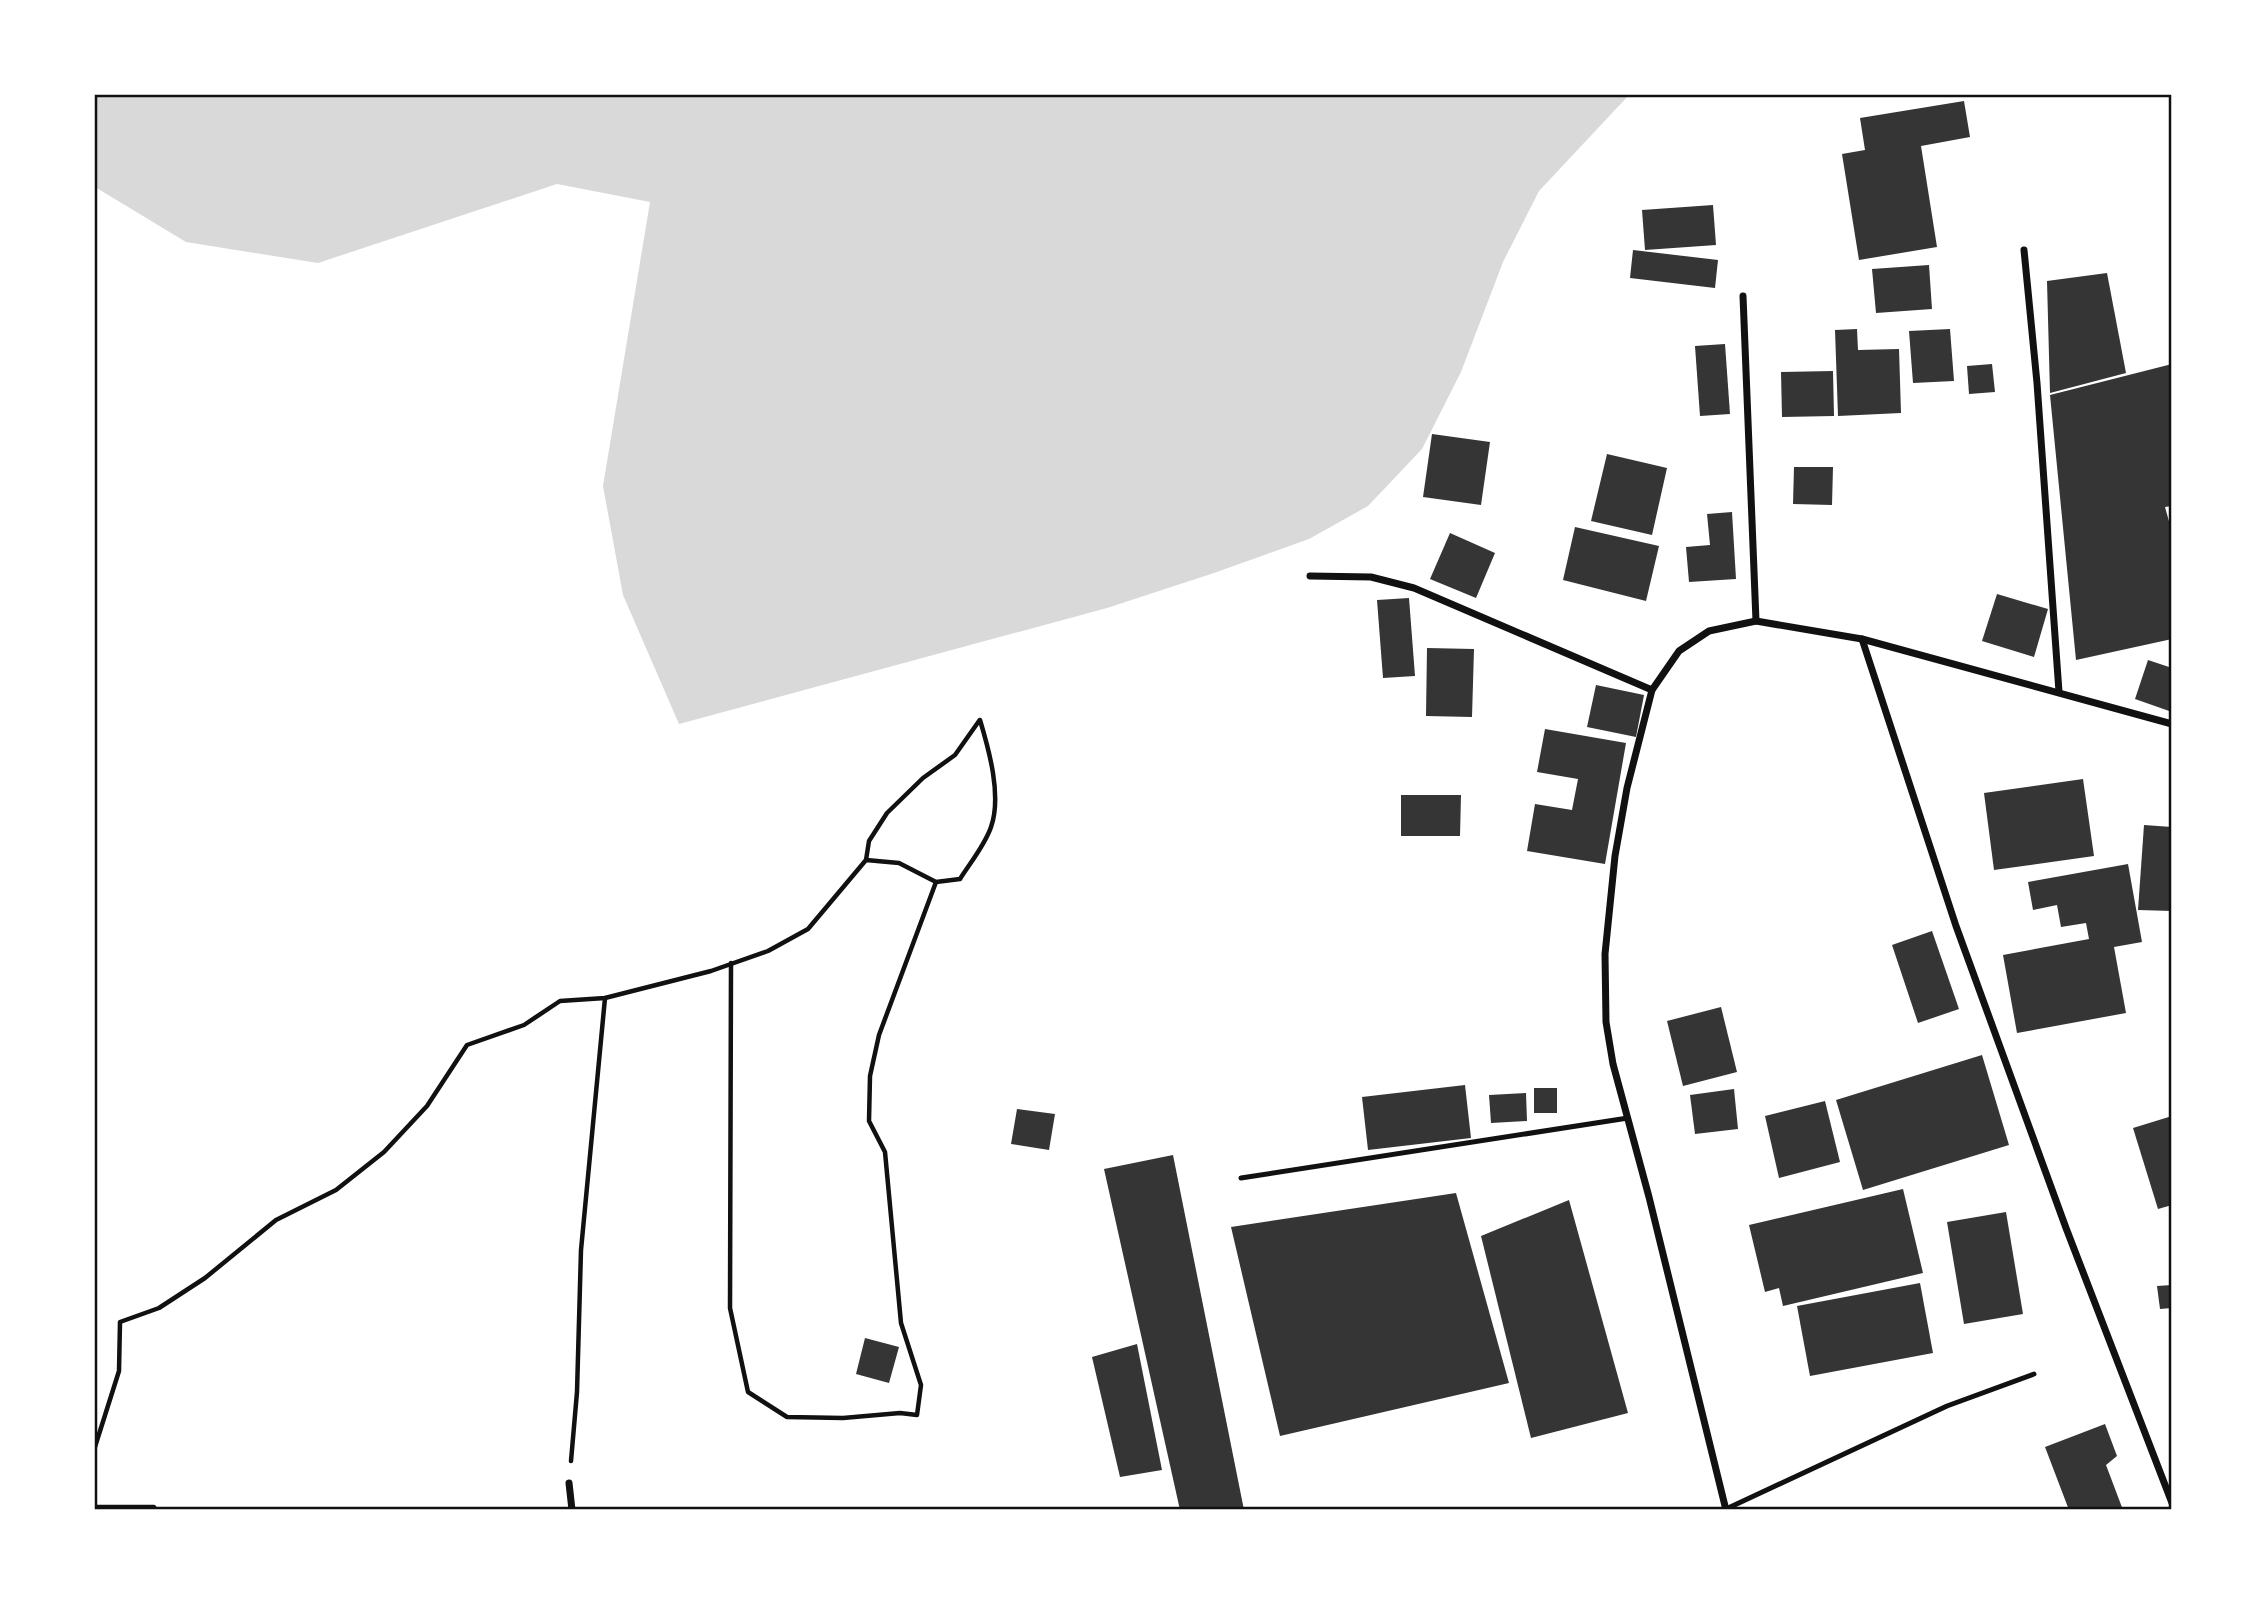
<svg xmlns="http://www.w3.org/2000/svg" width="2266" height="1604" viewBox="0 0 2266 1604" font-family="'Roboto Condensed',sans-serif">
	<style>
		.water { fill: #d9d9d9 }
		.building { fill: #353535 }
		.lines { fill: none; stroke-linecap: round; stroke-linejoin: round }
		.path { stroke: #111; stroke-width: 4.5 }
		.service { stroke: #111; stroke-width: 5 }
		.minor { stroke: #111; stroke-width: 7 }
		.neatline { fill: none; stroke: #111; stroke-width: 2.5 }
	</style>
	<rect width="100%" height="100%" fill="#fff"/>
	<!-- water -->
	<path class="water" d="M 94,95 L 95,94 L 1629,95 L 1539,191 L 1503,262 L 1461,372 L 1422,449 L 1368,506 L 1309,539 L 1214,573 L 1107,608 L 679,724 L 623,595 L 603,486 L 650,202 L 557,184 L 318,263 L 186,242 L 95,187 Z"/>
	<!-- building -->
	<g class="building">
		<path d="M 1964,101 L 1970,137 L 1921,146 L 1937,247 L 1859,260 L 1842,154 L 1865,150 L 1860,118 Z"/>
		<path d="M 1713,205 L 1716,245 L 1645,250 L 1642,210 Z"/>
		<path d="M 1633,250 L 1718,260 L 1715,288 L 1630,278 Z"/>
		<path d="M 1929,265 L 1932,309 L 1876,313 L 1872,269 Z"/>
		<path d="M 2107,273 L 2126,373 L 2050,393 L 2047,281 Z"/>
		<path d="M 1857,329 L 1858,350 L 1899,349 L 1901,413 L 1838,416 L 1835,330 Z"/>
		<path d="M 1950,329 L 1954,381 L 1913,383 L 1909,331 Z"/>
		<path d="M 1725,344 L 1730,414 L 1700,416 L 1695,346 Z"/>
		<path d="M 1992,364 L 1995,392 L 1969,394 L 1967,366 Z"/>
		<path d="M 2172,364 L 2172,506 L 2165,507 L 2172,532 L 2172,639 L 2076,660 L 2050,395 Z"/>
		<path d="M 1833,371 L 1834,416 L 1782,417 L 1781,372 Z"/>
		<path d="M 1432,434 L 1490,442 L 1481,505 L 1423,497 Z"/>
		<path d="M 1607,454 L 1667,468 L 1652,535 L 1591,521 Z"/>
		<path d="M 1794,467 L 1833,467 L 1832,505 L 1793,504 Z"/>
		<path d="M 1732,512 L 1736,579 L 1689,582 L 1686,547 L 1710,545 L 1707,514 Z"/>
		<path d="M 1575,527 L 1659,546 L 1646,601 L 1563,580 Z"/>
		<path d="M 1450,533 L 1495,553 L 1476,598 L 1430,579 Z"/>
		<path d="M 1997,594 L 2048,609 L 2034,657 L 1982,641 Z"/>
		<path d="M 1409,598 L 1415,676 L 1383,678 L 1377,600 Z"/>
		<path d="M 1427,648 L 1474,649 L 1472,717 L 1426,716 Z"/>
		<path d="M 2148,660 L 2172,668 L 2172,712 L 2135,699 Z"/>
		<path d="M 1596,685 L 1644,695 L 1636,737 L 1587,727 Z"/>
		<path d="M 1545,729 L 1626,743 L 1605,864 L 1527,851 L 1535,804 L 1572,810 L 1578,779 L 1537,772 Z"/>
		<path d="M 2083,779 L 2094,856 L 1994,870 L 1984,793 Z"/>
		<path d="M 1401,795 L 1461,795 L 1460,836 L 1401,836 Z"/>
		<path d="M 2144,825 L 2172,827 L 2172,911 L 2138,910 Z"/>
		<path d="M 2128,864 L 2142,942 L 2114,947 L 2126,1013 L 2017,1033 L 2003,955 L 2089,939 L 2086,923 L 2061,927 L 2057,905 L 2033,910 L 2028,882 Z"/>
		<path d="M 1932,931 L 1959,1009 L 1918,1023 L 1892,945 Z"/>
		<path d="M 1721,1007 L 1737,1072 L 1683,1086 L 1667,1021 Z"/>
		<path d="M 1982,1055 L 2009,1145 L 1863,1190 L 1836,1100 Z"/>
		<path d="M 1465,1085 L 1471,1138 L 1368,1150 L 1362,1097 Z"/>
		<rect x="1534" y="1088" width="23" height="25"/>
		<path d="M 1734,1089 L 1738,1129 L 1695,1134 L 1690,1095 Z"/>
		<path d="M 1526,1093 L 1527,1121 L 1491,1123 L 1489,1095 Z"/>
		<path d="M 1825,1101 L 1840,1162 L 1779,1178 L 1765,1116 Z"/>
		<path d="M 1017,1109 L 1055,1114 L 1049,1150 L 1011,1144 Z"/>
		<path d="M 2172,1116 L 2172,1205 L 2158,1209 L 2133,1128 Z"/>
		<path d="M 1173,1155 L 1244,1510 L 1180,1510 L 1104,1169 Z"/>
		<path d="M 1903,1189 L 1923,1273 L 1783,1306 L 1779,1288 L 1765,1292 L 1749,1225 Z"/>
		<path d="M 1456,1193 L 1509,1383 L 1280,1436 L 1231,1227 Z"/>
		<path d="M 1569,1200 L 1628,1413 L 1531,1438 L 1481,1236 Z"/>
		<path d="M 2006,1212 L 2023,1314 L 1964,1324 L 1947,1222 Z"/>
		<path d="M 1920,1283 L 1933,1353 L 1810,1376 L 1797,1306 Z"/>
		<path d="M 2172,1285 L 2172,1308 L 2160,1309 L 2157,1286 Z"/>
		<path d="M 865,1338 L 899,1347 L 889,1383 L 856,1374 Z"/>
		<path d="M 1137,1344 L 1162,1470 L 1120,1477 L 1092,1357 Z"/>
		<path d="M 2105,1424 L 2117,1456 L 2106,1465 L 2123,1510 L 2069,1510 L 2045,1447 Z"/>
	</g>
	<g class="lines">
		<!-- path -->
		<g class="path">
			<path d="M 866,860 L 869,841 L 887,813 L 923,778 L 955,755 L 979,721"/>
			<path d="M 731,963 L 730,1308 L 748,1392 L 787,1417 L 843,1418 L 900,1413 L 917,1415 L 921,1385 L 901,1323 L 885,1152 L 869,1121 L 870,1076 L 879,1035 L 936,882"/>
			<path d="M 94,1450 L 119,1371 L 120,1322 L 159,1308 L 205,1278 L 276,1220 L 336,1190 L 384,1152 L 427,1106 L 467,1045 L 524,1025 L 560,1001 L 605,998 L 711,971 L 768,951 L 808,929 L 866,860 L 899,863 L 936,882 L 960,879 C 970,863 985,845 991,827 C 1002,796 989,750 980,720"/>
			<path d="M 571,1461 L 577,1392 L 581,1250 L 605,998"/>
			<path d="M 94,1507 L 154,1507 L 155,1510"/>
		</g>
		<!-- service -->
		<g class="service">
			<path d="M 1241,1178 L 1628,1118"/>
			<path d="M 1726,1509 L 1947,1406 L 2034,1374"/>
		</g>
		<!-- minor -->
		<g class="minor">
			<path d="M 2024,250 L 2037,383 L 2059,692"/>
			<path d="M 1743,296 L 1756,621"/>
			<path d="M 1310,576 L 1371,577 L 1414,588 L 1652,690"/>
			<path d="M 1862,639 L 1956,926 L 2066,1228 L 2172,1503"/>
			<path d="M 569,1483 L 572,1510"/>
			<path d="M 1726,1510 L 1649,1197 L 1613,1064 L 1606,1022 L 1605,954 L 1615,856 L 1627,788 L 1652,690 L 1679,651 L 1709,631 L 1756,621 L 1862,639 L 2172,724"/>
		</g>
	</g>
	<!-- border -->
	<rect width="2266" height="1604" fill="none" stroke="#ffffff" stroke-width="192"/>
	<rect x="96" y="96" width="2074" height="1412" class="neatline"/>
</svg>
